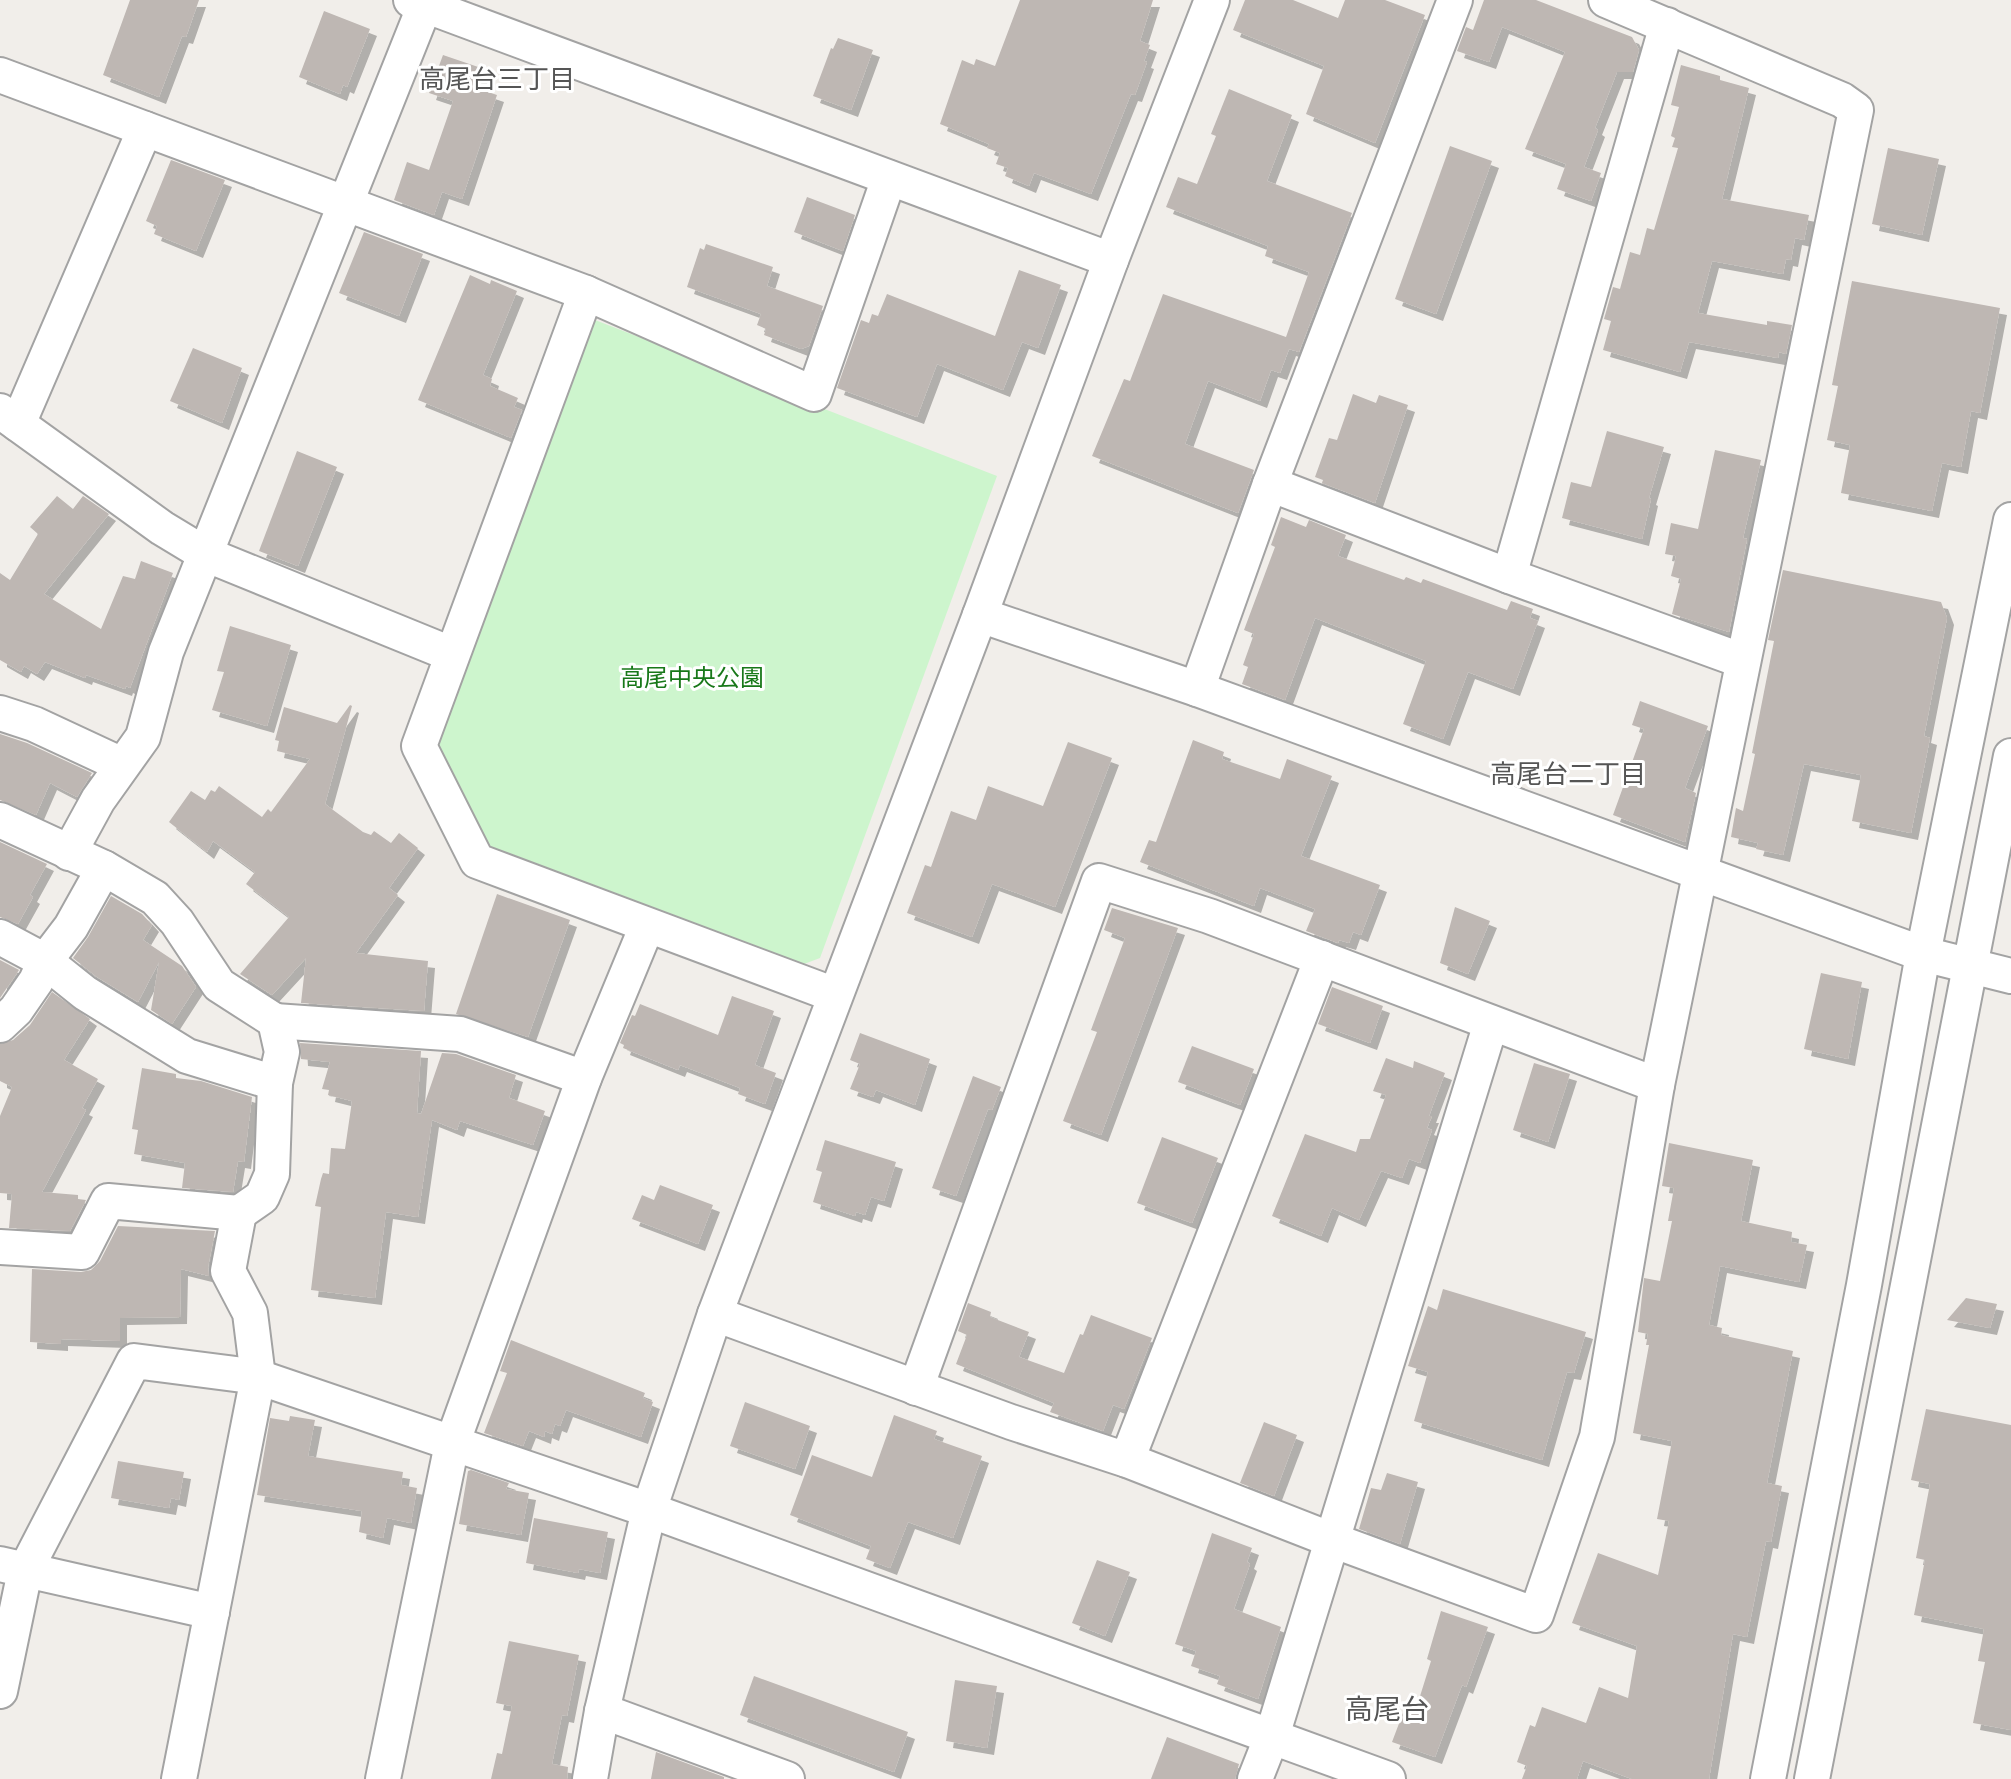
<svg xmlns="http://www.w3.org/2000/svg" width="2011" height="1779" viewBox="0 0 2011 1779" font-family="'Sofia Sans Condensed','Noto Sans JP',sans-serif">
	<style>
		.park { fill: #cdf5cd }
		.building { fill: #beb7b3; filter: url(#shadow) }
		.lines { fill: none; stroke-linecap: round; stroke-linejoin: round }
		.minor-casing { stroke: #a3a3a3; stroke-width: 38 }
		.minor { stroke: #fff; stroke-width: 34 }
		.labels { text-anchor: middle; stroke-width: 6; stroke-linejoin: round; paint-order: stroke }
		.park-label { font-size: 24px; fill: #187819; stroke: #fff }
		.neighbourhood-label { font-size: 26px; fill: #555; stroke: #fff }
		.quarter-label { font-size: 28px; fill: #555; stroke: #fff }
	</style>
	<defs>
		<filter id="shadow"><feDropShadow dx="7" dy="7" stdDeviation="0" flood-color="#0004"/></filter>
	</defs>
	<rect width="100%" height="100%" fill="#f1eeea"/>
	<!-- park -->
	<path class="park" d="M 595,320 L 997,476 L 820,958 L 804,964 L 483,847 L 435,749 Z"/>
	<!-- building -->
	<g class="building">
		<path d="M 130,0 L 199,0 L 186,37 L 182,36 L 159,97 L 103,75 Z"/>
		<path d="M 1020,0 L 1153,0 L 1140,41 L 1150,45 L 1144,61 L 1147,62 L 1135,95 L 1131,94 L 1091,194 L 1034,173 L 1029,186 L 1005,176 L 1008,168 L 996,164 L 1000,153 L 987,148 L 989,144 L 940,124 L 962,60 L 974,65 L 976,59 L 995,66 Z"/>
		<path d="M 1245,0 L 1293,0 L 1338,18 L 1345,0 L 1385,0 L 1425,15 L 1375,143 L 1306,114 L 1324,66 L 1233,30 Z"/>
		<path d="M 1484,0 L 1536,0 L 1632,37 L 1639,50 L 1633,72 L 1617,72 L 1595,128 L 1598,130 L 1584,167 L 1601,173 L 1591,201 L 1557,189 L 1566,164 L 1525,149 L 1565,52 L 1502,27 L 1489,62 L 1457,51 L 1466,27 L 1473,30 Z"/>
		<path d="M 324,11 L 370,29 L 347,87 L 343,85 L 340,94 L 299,77 Z"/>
		<path d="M 838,38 L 873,50 L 851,110 L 813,96 L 831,48 L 833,49 Z"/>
		<path d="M 443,55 L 487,70 L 479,89 L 497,95 L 462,199 L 442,192 L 434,215 L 394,200 L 407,162 L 429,170 L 453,101 L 429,93 Z"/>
		<path d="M 1681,65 L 1720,76 L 1720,80 L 1749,88 L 1722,199 L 1809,215 L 1804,240 L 1795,238 L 1791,260 L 1786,259 L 1783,274 L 1712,261 L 1698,313 L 1767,325 L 1767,321 L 1792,325 L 1786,354 L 1779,352 L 1778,358 L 1689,342 L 1680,372 L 1603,350 L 1611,321 L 1604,319 L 1613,287 L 1620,289 L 1630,252 L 1640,255 L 1647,228 L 1654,230 L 1678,148 L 1672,147 L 1675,138 L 1671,136 L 1679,107 L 1671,105 Z"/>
		<path d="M 1229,89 L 1292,115 L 1267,181 L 1352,213 L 1299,352 L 1289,349 L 1280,373 L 1271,370 L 1260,401 L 1208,381 L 1185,444 L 1254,470 L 1238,513 L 1092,456 L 1124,379 L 1130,381 L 1163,294 L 1286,337 L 1309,272 L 1265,256 L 1268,246 L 1166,207 L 1178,177 L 1197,184 L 1216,136 L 1211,134 Z"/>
		<path d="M 1450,146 L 1492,161 L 1436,314 L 1395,299 Z"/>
		<path d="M 1888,148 L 1939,159 L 1922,235 L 1872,224 Z"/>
		<path d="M 171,160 L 225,180 L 196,251 L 154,234 L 157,226 L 146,221 Z"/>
		<path d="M 807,197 L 855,215 L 843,251 L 794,232 Z"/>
		<path d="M 364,232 L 423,254 L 399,316 L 339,293 Z"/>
		<path d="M 706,244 L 773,267 L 767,286 L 823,306 L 809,346 L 801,349 L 764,335 L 766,329 L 757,325 L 761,314 L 687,287 L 700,248 L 704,250 Z"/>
		<path d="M 1019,270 L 1061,285 L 1038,348 L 1022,342 L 1003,390 L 937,364 L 917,417 L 837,388 L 861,320 L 869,323 L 872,314 L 878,316 L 887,294 L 995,336 Z"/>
		<path d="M 470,275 L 490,284 L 491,280 L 517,291 L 483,375 L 492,379 L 490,386 L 518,398 L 514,407 L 522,410 L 511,438 L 418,400 Z"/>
		<path d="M 1852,281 L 2000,308 L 1980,413 L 1971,411 L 1961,467 L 1942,463 L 1932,511 L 1841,493 L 1850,445 L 1827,440 L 1838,386 L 1832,385 Z"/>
		<path d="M 193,348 L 242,368 L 222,423 L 170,401 Z"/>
		<path d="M 1353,394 L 1376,403 L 1379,395 L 1408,405 L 1375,503 L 1322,483 L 1323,480 L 1315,477 L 1329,438 L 1337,440 Z"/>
		<path d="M 1607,431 L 1664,447 L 1649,498 L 1651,499 L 1642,539 L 1562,518 L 1571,482 L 1591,487 Z"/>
		<path d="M 1715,450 L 1761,460 L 1743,538 L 1747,539 L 1729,632 L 1672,614 L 1681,579 L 1671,576 L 1676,556 L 1665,554 L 1671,523 L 1698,529 Z"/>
		<path d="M 297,451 L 337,467 L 298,566 L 259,551 Z"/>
		<path d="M 57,496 L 73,509 L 83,496 L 109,514 L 44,594 L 101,629 L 123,576 L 135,579 L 141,561 L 173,573 L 130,688 L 126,686 L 125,689 L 86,675 L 85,678 L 45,662 L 37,674 L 24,666 L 21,672 L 0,660 L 0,573 L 10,580 L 38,534 L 30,527 Z"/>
		<path d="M 1281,517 L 1306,527 L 1309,520 L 1346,535 L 1338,556 L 1404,580 L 1406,577 L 1421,583 L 1423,579 L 1507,610 L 1511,601 L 1533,609 L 1530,618 L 1538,621 L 1513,689 L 1468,672 L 1443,739 L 1403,724 L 1426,661 L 1315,618 L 1285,700 L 1242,684 L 1248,667 L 1243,665 L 1254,634 L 1244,630 L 1275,547 L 1271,545 Z"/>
		<path d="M 1783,570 L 1941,602 L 1947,618 L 1924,736 L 1930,738 L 1911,833 L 1852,821 L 1861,775 L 1804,764 L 1783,855 L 1756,849 L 1758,843 L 1731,837 L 1736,808 L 1743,811 L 1755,754 L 1752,753 L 1774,641 L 1768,640 Z"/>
		<path d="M 230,626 L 291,645 L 267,726 L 212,710 L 224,672 L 217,671 Z"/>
		<path d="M 1640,701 L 1708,726 L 1685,788 L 1696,793 L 1685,842 L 1613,815 L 1644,729 L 1632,725 Z"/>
		<path d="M 350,705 L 352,706 L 325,804 L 363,832 L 371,835 L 374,831 L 391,843 L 399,833 L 418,848 L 389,888 L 398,895 L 356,953 L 428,961 L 424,1011 L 301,1003 L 306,958 L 272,995 L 240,974 L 289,917 L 246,884 L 255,872 L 213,841 L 207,852 L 169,822 L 191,791 L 205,800 L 211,790 L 215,792 L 219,786 L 262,817 L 268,809 L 271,812 L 310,759 L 277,751 L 279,741 L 275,740 L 284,707 L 337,723 Z"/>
		<path d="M 0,734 L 27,743 L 92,773 L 77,797 L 50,783 L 36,815 L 0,800 Z"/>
		<path d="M 1193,740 L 1224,752 L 1222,759 L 1280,779 L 1287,759 L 1332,776 L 1301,856 L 1380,885 L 1361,935 L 1353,932 L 1349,943 L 1339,940 L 1338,943 L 1306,931 L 1315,909 L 1260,888 L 1254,906 L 1140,862 L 1149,840 L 1156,842 Z"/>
		<path d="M 1068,742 L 1112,758 L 1055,907 L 992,884 L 972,937 L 907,913 L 925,865 L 931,867 L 951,811 L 976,820 L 988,786 L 1043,806 Z"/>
		<path d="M 0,842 L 47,864 L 30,895 L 33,897 L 18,924 L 0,917 Z"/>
		<path d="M 497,894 L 570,920 L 528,1037 L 456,1014 Z"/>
		<path d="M 111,896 L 142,914 L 152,925 L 143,940 L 182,966 L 196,987 L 172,1024 L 151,1010 L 159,962 L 138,1002 L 97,977 L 73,958 L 88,937 Z"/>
		<path d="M 1455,907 L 1490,921 L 1468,974 L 1440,963 Z"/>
		<path d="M 1112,908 L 1178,928 L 1101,1135 L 1063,1121 L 1097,1032 L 1091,1030 L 1125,938 L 1104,930 Z"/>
		<path d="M 0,960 L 19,970 L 0,998 Z"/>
		<path d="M 1821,973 L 1862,982 L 1848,1059 L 1804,1049 Z"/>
		<path d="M 1332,987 L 1383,1006 L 1370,1043 L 1318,1024 Z"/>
		<path d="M 52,992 L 90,1019 L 64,1060 L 98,1079 L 82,1108 L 86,1110 L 42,1192 L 78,1195 L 78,1199 L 86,1200 L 70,1231 L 9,1228 L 12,1194 L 0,1193 L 0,1116 L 12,1087 L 0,1081 L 0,1044 L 13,1040 L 30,1025 Z"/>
		<path d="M 732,996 L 774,1011 L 755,1065 L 776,1073 L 765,1104 L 738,1094 L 740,1088 L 680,1065 L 678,1070 L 623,1048 L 624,1045 L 620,1043 L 632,1015 L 635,1016 L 640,1004 L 718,1035 Z"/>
		<path d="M 860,1033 L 930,1059 L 915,1105 L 876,1090 L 873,1097 L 850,1089 L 860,1064 L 850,1060 Z"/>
		<path d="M 300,1043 L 421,1051 L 417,1113 L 421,1114 L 442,1053 L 456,1054 L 516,1075 L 509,1098 L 545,1111 L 533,1145 L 460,1121 L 457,1130 L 432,1120 L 418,1217 L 386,1212 L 375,1298 L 311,1290 L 321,1207 L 315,1206 L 321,1179 L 323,1173 L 329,1174 L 331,1148 L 345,1149 L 352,1101 L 328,1095 L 329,1090 L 322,1089 L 330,1062 L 301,1059 Z"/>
		<path d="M 1192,1046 L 1254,1069 L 1240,1105 L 1178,1082 Z"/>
		<path d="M 1386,1058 L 1413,1068 L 1414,1061 L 1445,1073 L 1429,1116 L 1432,1116 L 1427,1128 L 1432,1130 L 1420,1163 L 1409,1159 L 1402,1178 L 1381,1171 L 1359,1220 L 1332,1208 L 1321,1236 L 1272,1216 L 1305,1134 L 1356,1152 L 1360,1139 L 1370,1139 L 1386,1095 L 1373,1091 Z"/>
		<path d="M 1534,1063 L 1570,1074 L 1548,1142 L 1513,1130 Z"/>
		<path d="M 142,1068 L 176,1074 L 176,1078 L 201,1081 L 252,1097 L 244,1162 L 238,1161 L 233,1192 L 182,1188 L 185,1163 L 134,1154 L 138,1130 L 132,1129 Z"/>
		<path d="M 973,1076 L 1001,1087 L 992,1110 L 988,1109 L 956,1196 L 932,1188 Z"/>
		<path d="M 1162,1137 L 1218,1158 L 1192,1223 L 1137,1203 Z"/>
		<path d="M 825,1140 L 896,1162 L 884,1201 L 871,1197 L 865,1215 L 856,1212 L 855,1216 L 813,1202 L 822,1172 L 816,1170 Z"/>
		<path d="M 1669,1143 L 1753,1160 L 1741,1221 L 1792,1232 L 1791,1242 L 1807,1245 L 1799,1282 L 1720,1266 L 1709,1325 L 1722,1328 L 1721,1335 L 1793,1351 L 1767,1483 L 1782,1486 L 1771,1542 L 1766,1541 L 1747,1637 L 1733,1634 L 1709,1779 L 1632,1779 L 1583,1761 L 1577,1779 L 1522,1779 L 1527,1766 L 1517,1762 L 1530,1725 L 1535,1727 L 1542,1707 L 1586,1723 L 1599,1687 L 1628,1698 L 1637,1646 L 1572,1623 L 1598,1553 L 1658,1575 L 1669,1521 L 1657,1519 L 1672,1441 L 1633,1433 L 1649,1345 L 1646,1345 L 1648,1334 L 1638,1332 L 1644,1278 L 1660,1281 L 1672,1221 L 1668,1221 L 1674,1188 L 1662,1186 Z"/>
		<path d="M 660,1185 L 713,1205 L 698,1244 L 632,1219 L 642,1195 L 654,1200 Z"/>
		<path d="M 118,1226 L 215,1231 L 208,1267 L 209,1276 L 181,1269 L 180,1317 L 120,1318 L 120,1341 L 61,1339 L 61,1344 L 30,1342 L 32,1269 L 81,1272 L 91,1270 L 100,1261 Z"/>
		<path d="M 1443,1289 L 1586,1332 L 1574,1373 L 1567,1372 L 1542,1460 L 1414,1421 L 1428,1372 L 1408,1366 L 1428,1306 L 1437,1310 Z"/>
		<path d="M 1966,1298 L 1997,1304 L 1990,1328 L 1947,1320 Z"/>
		<path d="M 968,1303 L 991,1312 L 990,1317 L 1029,1332 L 1019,1357 L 1064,1373 L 1080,1334 L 1083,1335 L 1091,1315 L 1152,1338 L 1124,1409 L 1113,1405 L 1103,1431 L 1050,1412 L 1054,1403 L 956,1364 L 967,1335 L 958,1331 Z"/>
		<path d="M 511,1340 L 645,1393 L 643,1398 L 653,1402 L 641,1437 L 566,1410 L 560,1426 L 555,1424 L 552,1434 L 545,1431 L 544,1437 L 529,1431 L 523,1446 L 484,1433 L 507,1373 L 500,1371 Z"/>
		<path d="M 745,1402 L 810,1426 L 795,1469 L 730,1446 Z"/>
		<path d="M 1926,1409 L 2011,1425 L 2011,1730 L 1973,1723 L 1985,1662 L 1978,1661 L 1984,1629 L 1914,1615 L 1925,1560 L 1916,1558 L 1930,1484 L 1911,1480 Z"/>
		<path d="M 894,1415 L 937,1431 L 934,1439 L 982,1456 L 953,1538 L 908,1522 L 890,1568 L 866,1559 L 871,1546 L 790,1515 L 812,1455 L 872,1477 Z"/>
		<path d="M 290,1416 L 315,1420 L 308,1456 L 403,1472 L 401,1485 L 417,1488 L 411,1523 L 387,1518 L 383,1538 L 359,1532 L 362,1511 L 257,1495 L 270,1418 L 289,1421 Z"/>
		<path d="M 1264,1422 L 1297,1435 L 1274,1496 L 1240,1483 Z"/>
		<path d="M 118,1461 L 184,1472 L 179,1500 L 171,1498 L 169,1508 L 111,1498 Z"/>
		<path d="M 471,1470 L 509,1483 L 506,1489 L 529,1493 L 521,1535 L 459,1524 L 468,1471 Z"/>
		<path d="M 1387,1473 L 1418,1482 L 1400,1544 L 1359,1529 L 1371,1488 L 1381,1490 Z"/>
		<path d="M 534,1518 L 608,1532 L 600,1573 L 579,1569 L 578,1573 L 526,1563 Z"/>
		<path d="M 1212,1533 L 1252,1548 L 1247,1562 L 1250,1564 L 1234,1609 L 1281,1627 L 1258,1699 L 1217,1684 L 1220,1676 L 1191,1666 L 1196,1651 L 1175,1644 Z"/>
		<path d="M 1097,1560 L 1130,1572 L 1105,1636 L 1072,1623 Z"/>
		<path d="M 1441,1611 L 1488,1627 L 1466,1687 L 1462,1685 L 1435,1757 L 1392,1742 L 1406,1705 L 1416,1709 L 1431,1661 L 1427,1659 Z"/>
		<path d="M 509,1641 L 579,1655 L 567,1716 L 562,1715 L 552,1764 L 568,1767 L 567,1779 L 491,1779 L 497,1753 L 502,1754 L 512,1706 L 496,1703 Z"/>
		<path d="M 754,1676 L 908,1732 L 894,1772 L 740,1715 Z"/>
		<path d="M 955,1680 L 997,1686 L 987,1748 L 946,1741 Z"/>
		<path d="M 1167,1737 L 1239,1764 L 1235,1779 L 1151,1779 Z"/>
		<path d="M 656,1752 L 724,1777 L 724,1779 L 651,1779 Z"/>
	</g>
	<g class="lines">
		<defs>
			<g id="minor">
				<path d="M 411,0 L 1111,260"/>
				<path d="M 0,75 L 586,293 L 814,394 L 889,178"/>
				<path d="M 586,293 L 419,746 L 477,861 L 835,995"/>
				<path d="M 0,411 L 162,528 L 205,554 L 451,654"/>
				<path d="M 18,424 L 145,129"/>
				<path d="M 1270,484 L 1509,576 L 1743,661"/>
				<path d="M 1509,576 L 1667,25"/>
				<path d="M 980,615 L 1197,689 L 1923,954 L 2011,976"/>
				<path d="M 1197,689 L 1270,484 L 1455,0"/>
				<path d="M 0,713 L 34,724 L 122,765"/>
				<path d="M 0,820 L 104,868 L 155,898 L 177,922 L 219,985 L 275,1021 L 282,1052 L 275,1083 L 272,1174 L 262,1197 L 239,1213 L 228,1271 L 250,1313 L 258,1377 L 179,1779"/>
				<path d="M 69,853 L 98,800 L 143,737 L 166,652 L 427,0"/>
				<path d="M 0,937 L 45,961 L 85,993 L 187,1056 L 275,1083"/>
				<path d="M 275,1021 L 460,1034 L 584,1078"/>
				<path d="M 0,1025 L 16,1010 L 36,981 L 45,961 L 71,927 L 104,868"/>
				<path d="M 0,1247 L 82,1252 L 108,1201 L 239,1213"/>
				<path d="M 715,1314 L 1011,1422 L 1127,1460 L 1332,1540 L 1536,1615 L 1597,1437 L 1657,1085 L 1856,110 L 1842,100 L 1606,0"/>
				<path d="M 916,1388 L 1099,881 L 1209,916 L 1657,1085"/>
				<path d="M 1127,1460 L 1322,958"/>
				<path d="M 0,1564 L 212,1612"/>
				<path d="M 0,1691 L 25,1571 L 134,1361 L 258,1377 L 649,1510 L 1388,1779"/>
				<path d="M 602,1711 L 787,1779"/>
				<path d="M 383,1779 L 452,1444 L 584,1078 L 647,926"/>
				<path d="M 590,1779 L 602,1711 L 649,1510 L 715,1314 L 980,615 L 1111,260 L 1212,0"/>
				<path d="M 1255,1779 L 1272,1736 L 1491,1023"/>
				<path d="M 1768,1779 L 1864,1285 L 1923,954 L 2011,520"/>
				<path d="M 1812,1779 L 2011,756"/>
			</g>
		</defs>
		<!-- minor casing -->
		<use href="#minor" class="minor-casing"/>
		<!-- minor -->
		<use href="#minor" class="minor"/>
	</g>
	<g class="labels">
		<!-- park labels -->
		<g class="park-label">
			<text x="692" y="686">高尾中央公園</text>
		</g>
		<!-- neighbourhood labels -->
		<g class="neighbourhood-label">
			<text x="497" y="88">高尾台三丁目</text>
			<text x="1568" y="783">高尾台二丁目</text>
		</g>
		<!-- quarter labels -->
		<g class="quarter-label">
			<text x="1387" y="1719">高尾台</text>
		</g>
	</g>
</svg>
